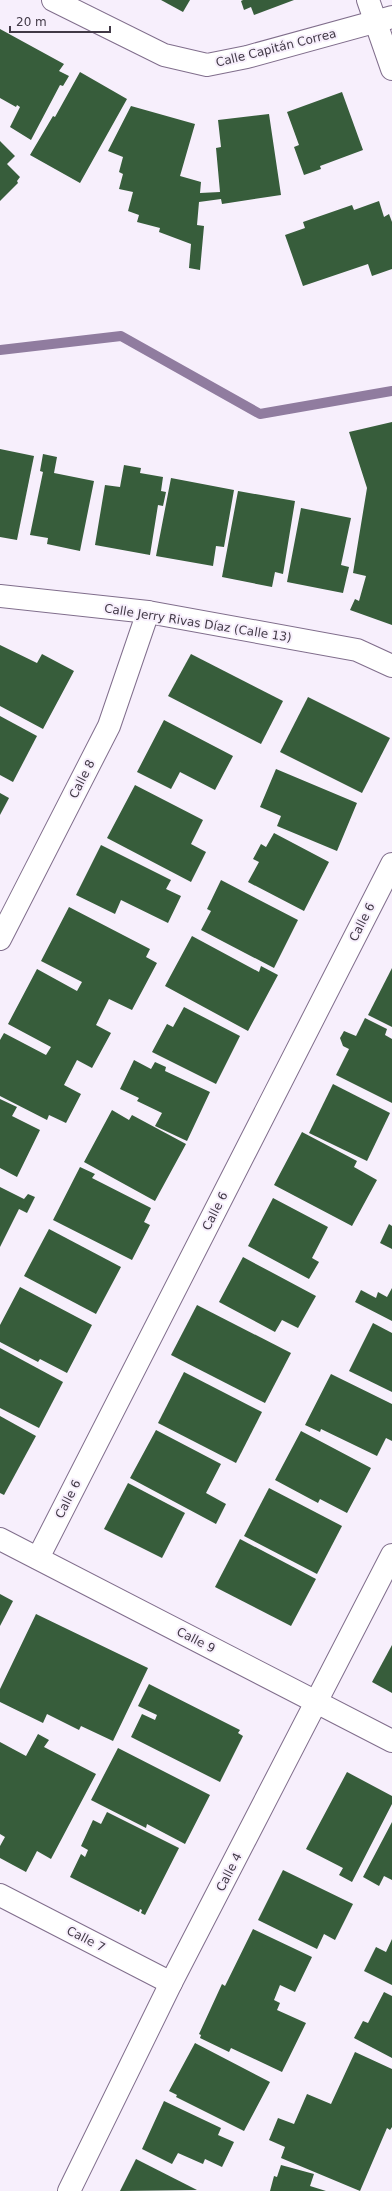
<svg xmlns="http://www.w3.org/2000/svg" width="392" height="2191" viewBox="0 0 392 2191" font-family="'DejaVu Sans',sans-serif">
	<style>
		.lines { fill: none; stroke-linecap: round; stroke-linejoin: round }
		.stream { stroke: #907c9f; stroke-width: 10 }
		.building { fill: #375d3b }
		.street-casing { stroke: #806e8c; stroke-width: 24 }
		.street { stroke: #fff; stroke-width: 22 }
		.labels { text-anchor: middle; stroke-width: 4; stroke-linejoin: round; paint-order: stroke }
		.street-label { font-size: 12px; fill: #413946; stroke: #f7effc }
	</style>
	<rect width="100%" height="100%" fill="#f7effc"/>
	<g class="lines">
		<!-- stream -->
		<path class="stream" d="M 0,350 L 121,336 L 260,414 L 392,391"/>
	</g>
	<!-- building -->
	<g class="building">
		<path d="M 161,0 L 190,0 L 183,12 Z"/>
		<path d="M 243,0 L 294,0 L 254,15 L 251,7 L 244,10 L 241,1 Z"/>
		<path d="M 0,29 L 64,64 L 59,71 L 69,76 L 63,86 L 60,85 L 31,140 L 10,127 L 20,107 L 17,105 L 16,107 L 0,98 Z"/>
		<path d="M 80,72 L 127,99 L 80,183 L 30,155 L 53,116 L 55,117 Z"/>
		<path d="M 342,92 L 363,150 L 320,166 L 321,169 L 304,175 L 294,147 L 299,145 L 287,112 Z"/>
		<path d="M 131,106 L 195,124 L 180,176 L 201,182 L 200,193 L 220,192 L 216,148 L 221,147 L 218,120 L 269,114 L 281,195 L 222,204 L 221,199 L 199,202 L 197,225 L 204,226 L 200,270 L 189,268 L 191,244 L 159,232 L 160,228 L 137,222 L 139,215 L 128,211 L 133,192 L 119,189 L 123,174 L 119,172 L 123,157 L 108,151 Z"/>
		<path d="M 0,141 L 15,156 L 7,164 L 20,177 L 17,181 L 18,183 L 0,201 Z"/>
		<path d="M 379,201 L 384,217 L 389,214 L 392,222 L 392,269 L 372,276 L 368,264 L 303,286 L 285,235 L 305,228 L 303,222 L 352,205 L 354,210 Z"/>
		<path d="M 392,422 L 392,625 L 350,610 L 355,599 L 359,601 L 366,576 L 353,573 L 367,488 L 349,432 Z"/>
		<path d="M 0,449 L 34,456 L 17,540 L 0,537 Z"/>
		<path d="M 43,454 L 57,457 L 54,473 L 94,481 L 80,551 L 47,544 L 48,538 L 30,535 L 43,472 L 40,471 Z"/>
		<path d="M 124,465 L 141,468 L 140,473 L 163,477 L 161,491 L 166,492 L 163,506 L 158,505 L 150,555 L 95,545 L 105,485 L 120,487 Z"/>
		<path d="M 171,478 L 234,490 L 224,547 L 216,546 L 213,566 L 156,556 Z"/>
		<path d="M 238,491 L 295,501 L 283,574 L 275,572 L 272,587 L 222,577 Z"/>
		<path d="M 301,508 L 351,518 L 341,565 L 349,567 L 343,593 L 287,582 Z"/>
		<path d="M 0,645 L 37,663 L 42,654 L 74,671 L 43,729 L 0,706 Z"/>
		<path d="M 191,654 L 283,701 L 261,744 L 168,696 Z"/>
		<path d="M 308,697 L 390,738 L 362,793 L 280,752 Z"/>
		<path d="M 0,716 L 37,736 L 13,782 L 0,775 Z"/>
		<path d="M 164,720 L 233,756 L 215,790 L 180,772 L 171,789 L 137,772 Z"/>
		<path d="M 276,769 L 357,803 L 337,851 L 277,826 L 281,816 L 260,807 Z"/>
		<path d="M 135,785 L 203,820 L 191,844 L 206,852 L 191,882 L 107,838 Z"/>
		<path d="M 0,793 L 9,798 L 0,815 Z"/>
		<path d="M 274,833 L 329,862 L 304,911 L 248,882 L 259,862 L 253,859 L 261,844 L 266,847 Z"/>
		<path d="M 101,845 L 171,880 L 166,889 L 181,896 L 168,923 L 121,900 L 115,914 L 76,895 Z"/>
		<path d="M 221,880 L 298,920 L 274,968 L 201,930 L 211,911 L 207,909 Z"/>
		<path d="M 69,907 L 150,949 L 146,957 L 157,963 L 132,1010 L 109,999 L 96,1025 L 111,1033 L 92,1068 L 77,1060 L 64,1085 L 81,1094 L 66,1123 L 49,1115 L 47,1120 L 0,1096 L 0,1040 L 4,1033 L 46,1055 L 51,1047 L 8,1024 L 37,969 L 77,991 L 82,982 L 41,961 Z"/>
		<path d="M 192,936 L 259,972 L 261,966 L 278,975 L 248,1031 L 165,986 Z"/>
		<path d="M 392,968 L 392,1027 L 368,1015 Z"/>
		<path d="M 184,1007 L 240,1036 L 216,1084 L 152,1052 L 167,1024 L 173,1027 Z"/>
		<path d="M 365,1018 L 387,1029 L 385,1035 L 392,1039 L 392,1103 L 336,1075 L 349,1049 L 343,1046 L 340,1038 L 344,1031 L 356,1036 Z"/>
		<path d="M 134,1060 L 151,1069 L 155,1062 L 166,1067 L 165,1071 L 210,1092 L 187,1141 L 155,1126 L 162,1113 L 137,1101 L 139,1098 L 120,1089 Z"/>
		<path d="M 333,1084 L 390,1113 L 367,1161 L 309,1133 Z"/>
		<path d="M 0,1099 L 17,1107 L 12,1116 L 40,1130 L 17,1177 L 0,1168 Z"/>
		<path d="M 112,1110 L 129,1120 L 132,1115 L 186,1144 L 155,1201 L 84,1162 Z"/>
		<path d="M 302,1132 L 357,1161 L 354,1167 L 377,1180 L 352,1226 L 274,1185 Z"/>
		<path d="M 80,1167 L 95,1174 L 92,1178 L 151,1208 L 144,1222 L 150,1225 L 132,1260 L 53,1220 Z"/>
		<path d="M 0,1187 L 24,1199 L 28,1194 L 35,1197 L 27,1213 L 19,1209 L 0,1247 Z"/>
		<path d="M 273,1198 L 328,1227 L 312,1258 L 319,1262 L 309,1279 L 248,1246 Z"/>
		<path d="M 389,1224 L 392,1226 L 392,1249 L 380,1243 Z"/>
		<path d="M 49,1229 L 121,1267 L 96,1314 L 24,1276 Z"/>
		<path d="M 243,1257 L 316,1296 L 298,1328 L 282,1320 L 275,1332 L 219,1302 Z"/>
		<path d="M 20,1287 L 92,1325 L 67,1373 L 40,1359 L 38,1362 L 0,1342 L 0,1325 Z"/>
		<path d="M 392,1288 L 392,1321 L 355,1302 L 361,1290 L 376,1298 L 378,1292 L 387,1297 Z"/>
		<path d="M 197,1305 L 291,1353 L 265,1403 L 171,1355 Z"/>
		<path d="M 373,1323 L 392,1333 L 392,1392 L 349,1371 Z"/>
		<path d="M 0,1348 L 63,1382 L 39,1428 L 0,1408 Z"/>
		<path d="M 184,1372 L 262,1412 L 236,1463 L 158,1423 Z"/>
		<path d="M 331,1374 L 392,1404 L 392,1441 L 386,1438 L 377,1456 L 321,1429 L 320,1432 L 305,1425 Z"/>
		<path d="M 0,1416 L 36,1436 L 4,1495 L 0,1493 Z"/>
		<path d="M 156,1430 L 221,1464 L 206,1493 L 226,1504 L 216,1524 L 130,1478 Z"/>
		<path d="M 301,1431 L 371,1468 L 347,1513 L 320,1499 L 318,1503 L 275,1480 Z"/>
		<path d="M 128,1483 L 185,1513 L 162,1558 L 104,1529 Z"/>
		<path d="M 269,1488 L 342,1526 L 317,1574 L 244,1536 Z"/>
		<path d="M 240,1539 L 316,1579 L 291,1626 L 215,1587 Z"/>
		<path d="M 0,1594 L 13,1601 L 0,1626 Z"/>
		<path d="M 36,1614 L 148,1668 L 113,1741 L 81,1726 L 79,1730 L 47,1714 L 43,1723 L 0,1702 L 0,1689 Z"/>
		<path d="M 392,1645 L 392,1693 L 372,1682 Z"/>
		<path d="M 149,1684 L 240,1730 L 238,1733 L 243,1736 L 220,1782 L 131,1737 L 142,1714 L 155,1720 L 157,1715 L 138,1706 Z"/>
		<path d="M 38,1734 L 49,1740 L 44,1747 L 96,1774 L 51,1859 L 37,1851 L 26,1872 L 0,1858 L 0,1846 L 5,1837 L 0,1834 L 0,1742 L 26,1756 Z"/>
		<path d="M 118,1748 L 210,1795 L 185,1844 L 147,1824 L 146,1828 L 91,1800 Z"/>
		<path d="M 347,1772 L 392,1796 L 392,1804 L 352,1882 L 339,1875 L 343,1868 L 306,1849 Z"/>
		<path d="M 107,1812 L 179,1848 L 145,1915 L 141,1913 L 142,1910 L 140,1909 L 139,1912 L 70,1877 L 81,1854 L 85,1857 L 88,1850 L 81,1846 L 93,1820 L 101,1824 Z"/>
		<path d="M 392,1822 L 392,1880 L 384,1876 L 379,1886 L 363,1877 Z"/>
		<path d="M 283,1870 L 353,1904 L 335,1940 L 324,1934 L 317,1949 L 258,1920 Z"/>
		<path d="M 253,1929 L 312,1957 L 295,1992 L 280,1985 L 274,2000 L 280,2003 L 277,2010 L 306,2023 L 282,2072 L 231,2048 L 229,2052 L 200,2038 L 201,2035 L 199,2034 L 222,1984 L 225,1986 Z"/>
		<path d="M 392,1939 L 392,1985 L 364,1971 L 376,1947 L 386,1952 Z"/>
		<path d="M 384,1992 L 392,1996 L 392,2058 L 354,2038 L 363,2021 L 368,2023 Z"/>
		<path d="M 195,2043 L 270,2082 L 244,2131 L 176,2097 L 177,2095 L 169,2091 Z"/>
		<path d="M 355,2052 L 392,2069 L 392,2127 L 390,2130 L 387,2128 L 360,2191 L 281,2158 L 285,2147 L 269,2140 L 278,2118 L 294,2124 L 307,2094 L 331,2104 Z"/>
		<path d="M 164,2101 L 221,2128 L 218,2135 L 234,2142 L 222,2167 L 205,2159 L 203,2164 L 178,2153 L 172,2164 L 142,2149 Z"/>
		<path d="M 136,2159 L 197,2190 L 120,2191 Z"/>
		<path d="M 281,2165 L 314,2174 L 310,2186 L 326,2191 L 270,2191 L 274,2176 L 277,2177 Z"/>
	</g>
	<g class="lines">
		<defs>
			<g id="street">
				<path d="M 53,0 L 164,55 L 207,65 L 247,57 L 392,17"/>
				<path d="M 368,0 L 392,69"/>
				<path d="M 0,596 L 148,612 L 357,650 L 392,666"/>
				<path d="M 0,939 L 109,726 L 148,612"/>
				<path d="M 0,1539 L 392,1741"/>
				<path d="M 38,1558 L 392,864"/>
				<path d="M 0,1895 L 171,1983"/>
				<path d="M 69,2191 L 171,1983 L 392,1555"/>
			</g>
		</defs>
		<!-- street casing -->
		<use href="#street" class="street-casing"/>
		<!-- street -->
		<use href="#street" class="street"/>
	</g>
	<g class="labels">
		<!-- street labels -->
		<g class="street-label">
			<text transform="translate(276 48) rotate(-14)" y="4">Calle Capitán Correa</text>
			<text transform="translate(198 623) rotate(9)" y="4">Calle Jerry Rivas Díaz (Calle 13)</text>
			<text transform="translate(82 779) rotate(-63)" y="4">Calle 8</text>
			<text transform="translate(362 922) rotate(-63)" y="4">Calle 6</text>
			<text transform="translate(215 1211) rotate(-63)" y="4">Calle 6</text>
			<text transform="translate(68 1499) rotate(-63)" y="4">Calle 6</text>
			<text transform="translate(196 1640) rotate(27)" y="4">Calle 9</text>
			<text transform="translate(229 1872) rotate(-63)" y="4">Calle 4</text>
			<text transform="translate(86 1939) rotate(27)" y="4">Calle 7</text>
		</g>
	</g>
	<!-- scale -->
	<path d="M10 26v6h100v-6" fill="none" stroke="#413946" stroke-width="2"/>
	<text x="16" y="26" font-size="12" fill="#413946" stroke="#f7effc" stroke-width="3" paint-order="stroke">20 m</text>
</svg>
